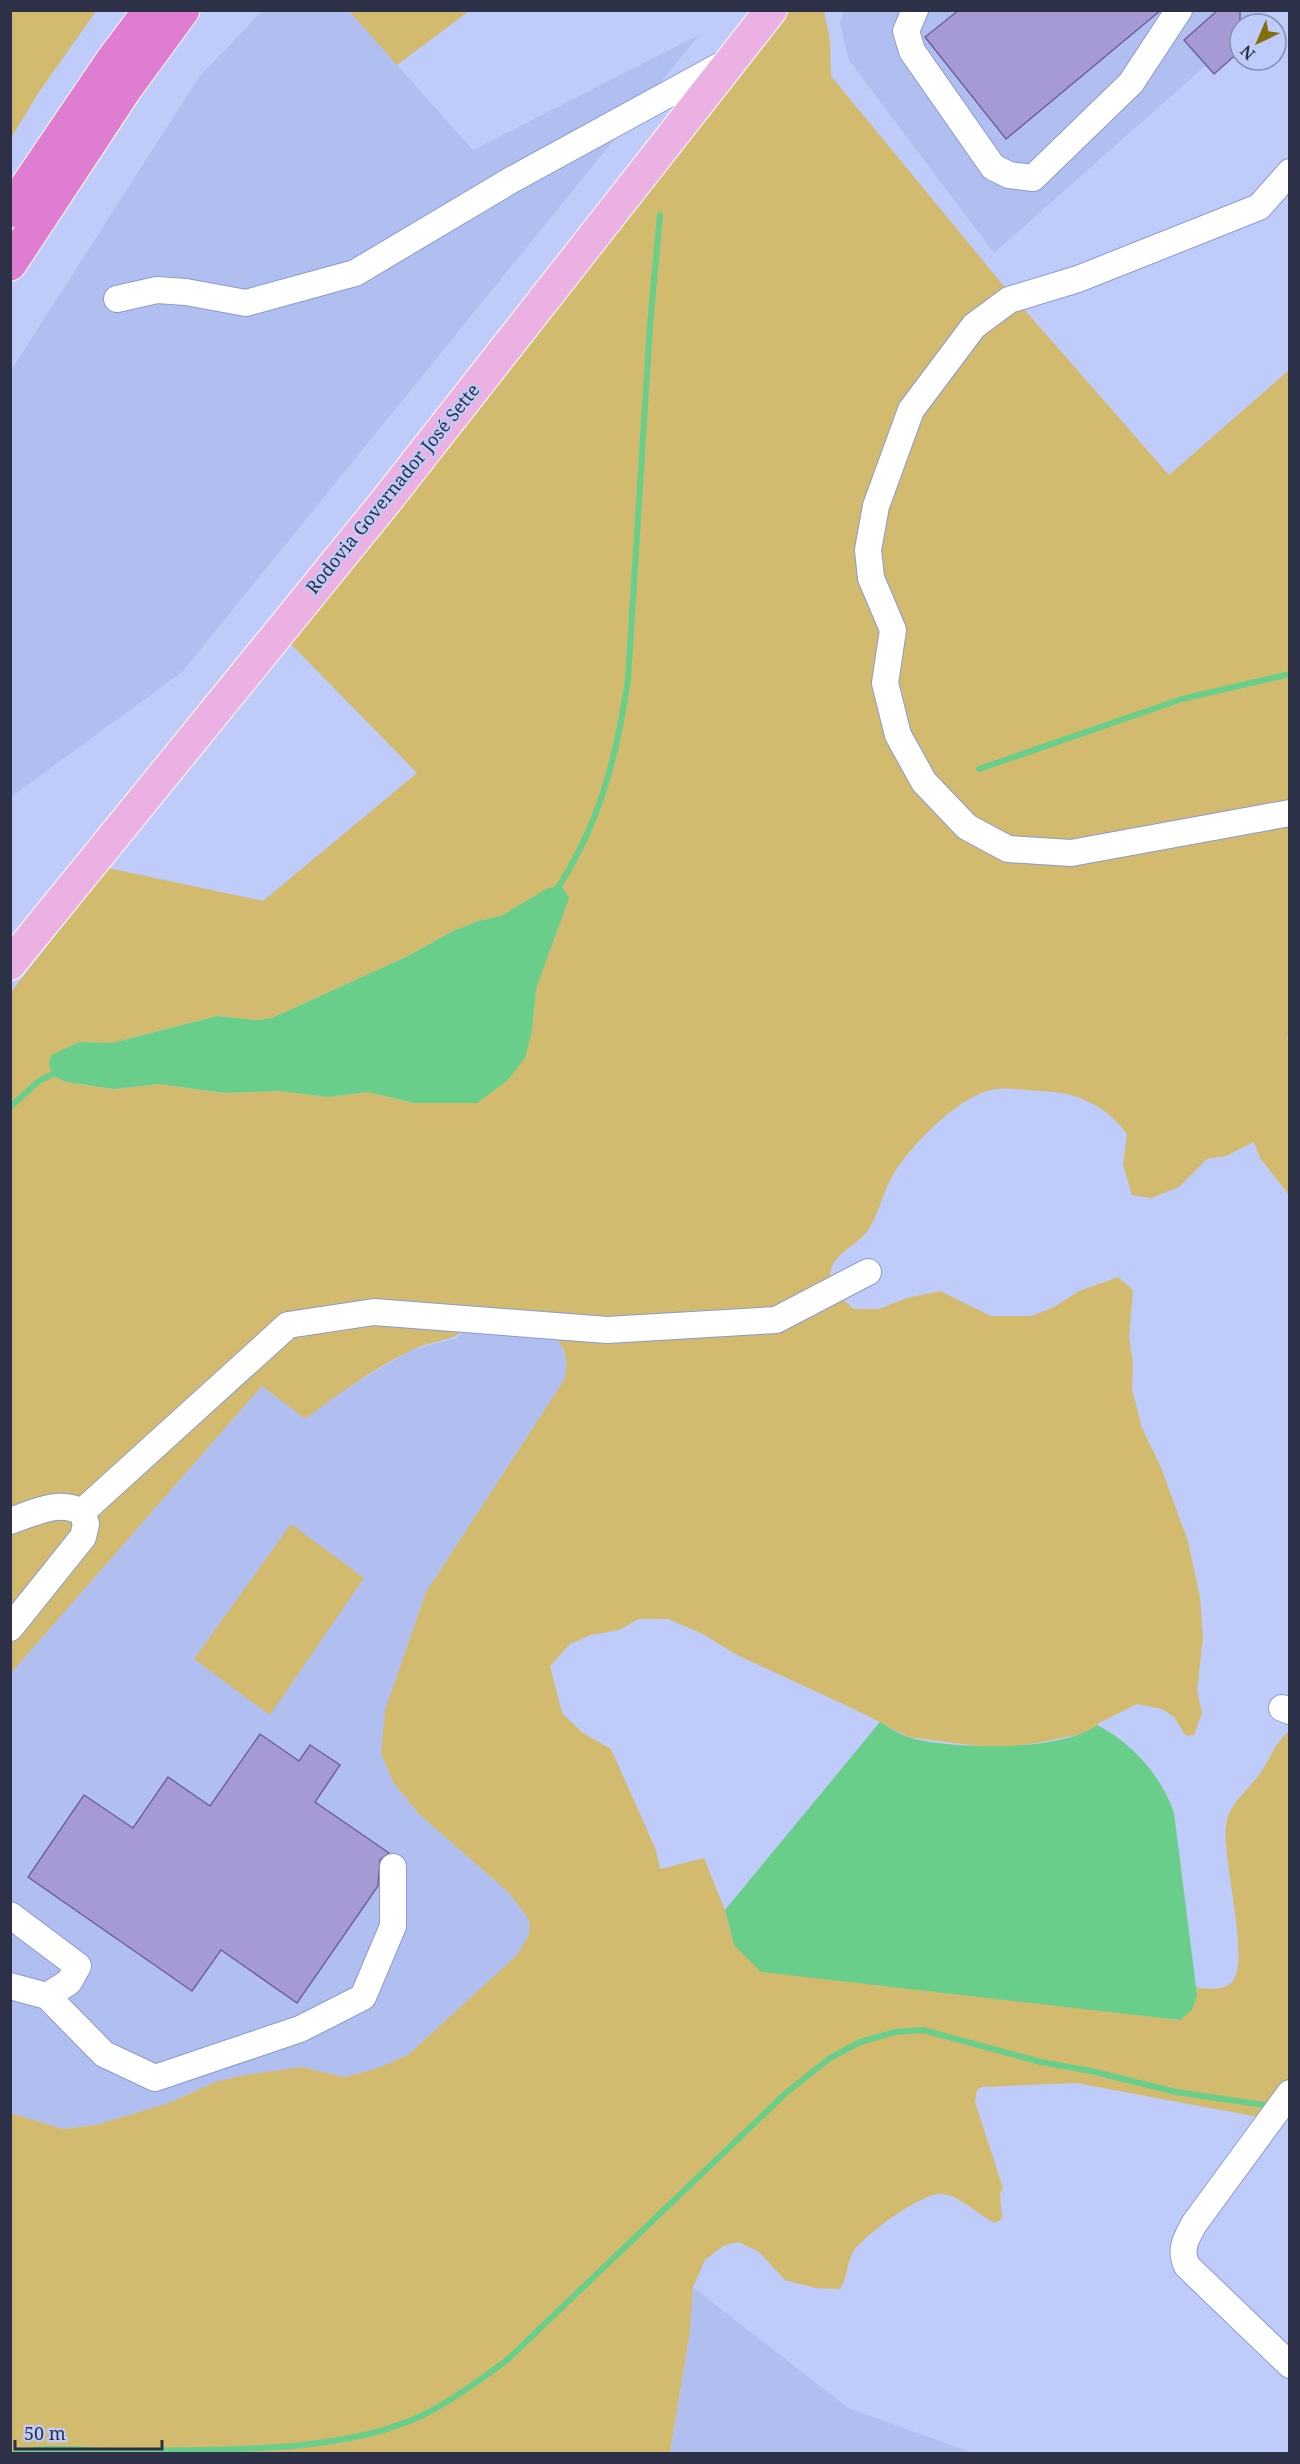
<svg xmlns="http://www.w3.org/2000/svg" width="1300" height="2464" viewBox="0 0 1300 2464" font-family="'Noto Serif',serif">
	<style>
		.built { fill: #b0bef0 }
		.green { fill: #d2bb6f; fill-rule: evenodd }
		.water { fill: #68ce8a }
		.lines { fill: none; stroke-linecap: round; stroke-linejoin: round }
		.stream { stroke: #68ce8a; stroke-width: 6 }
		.building { fill: #a59ad3; stroke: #6f6499; stroke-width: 1.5 }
		.minor-casing { stroke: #8b9ad0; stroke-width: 28 }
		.major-casing { stroke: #fff; stroke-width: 34 }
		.highway-casing { stroke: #fff; stroke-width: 35 }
		.minor { stroke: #fff; stroke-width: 26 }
		.major { stroke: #ecb1e3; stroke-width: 32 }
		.highway { stroke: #df7dd1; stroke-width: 33 }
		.labels { text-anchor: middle; stroke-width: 4.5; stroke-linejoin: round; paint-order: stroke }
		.street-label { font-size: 18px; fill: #2c3148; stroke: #bfccfa }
	</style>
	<rect width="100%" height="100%" fill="#bfccfa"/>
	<!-- built -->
	<g class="built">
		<path d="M 844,10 L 1268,11 L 1252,24 L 1240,24 L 1240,35 L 994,253 L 849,60 L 840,23 Z"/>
		<path d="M 262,11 L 349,11 L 473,150 L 699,35 L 182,672 L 11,797 L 10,372 L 199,77 Z"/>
		<path d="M 543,1325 L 560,1341 L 568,1366 L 564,1380 L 426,1592 L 385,1710 L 381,1753 L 393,1782 L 418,1813 L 508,1892 L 526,1915 L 530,1924 L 528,1937 L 516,1956 L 408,2055 L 378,2068 L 345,2077 L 301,2067 L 245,2076 L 215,2082 L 169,2103 L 96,2125 L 63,2129 L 11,2113 L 11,1673 L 262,1386 L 305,1419 L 341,1391 L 412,1350 L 457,1338 L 469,1327 Z"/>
		<path d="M 693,2287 L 848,2408 L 973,2453 L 670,2454 L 690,2331 Z"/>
	</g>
	<!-- green -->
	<g class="green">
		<path d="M 11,10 L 96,11 L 39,92 L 11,138 Z"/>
		<path d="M 349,11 L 469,11 L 397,65 Z"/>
		<path d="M 782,11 L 824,11 L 830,40 L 831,76 L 1003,285 L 1169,475 L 1289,370 L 1290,1035 L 1287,1038 L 1290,1046 L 1289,1195 L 1260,1158 L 1254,1142 L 1226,1156 L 1207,1159 L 1179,1187 L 1151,1198 L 1132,1195 L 1123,1165 L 1127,1134 C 1106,1106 1078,1092 1042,1091 C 1026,1091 1006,1086 991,1090 C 958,1097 910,1146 893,1175 C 882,1193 879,1216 866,1233 C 854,1247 830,1255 830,1277 C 830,1291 845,1301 854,1309 L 879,1309 L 907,1298 L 940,1291 L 991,1316 L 1032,1316 L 1054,1307 L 1079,1291 L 1118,1277 L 1133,1290 L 1129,1337 L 1133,1363 L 1132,1389 L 1142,1428 L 1160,1465 L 1188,1541 L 1200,1597 L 1203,1638 L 1197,1691 L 1202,1713 L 1194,1735 L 1186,1736 L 1174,1717 L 1162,1709 L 1137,1704 L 1099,1723 L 1087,1733 L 1037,1743 L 1008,1747 L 977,1746 L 908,1737 L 860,1712 L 735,1654 L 703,1634 L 668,1619 L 639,1619 L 619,1630 L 591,1635 L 570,1644 L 550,1666 L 562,1713 L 583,1733 L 611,1749 L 656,1850 L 660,1869 L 704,1858 L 725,1910 L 734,1945 L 1070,2006 L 1179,2020 L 1197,1995 L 1196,1987 C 1207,1989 1221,1991 1231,1983 C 1252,1965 1221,1855 1226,1825 C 1229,1801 1251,1789 1263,1769 C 1270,1758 1278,1738 1289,1732 L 1289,2112 L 1280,2121 L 1076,2083 L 982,2087 L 977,2090 L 975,2102 L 1003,2188 L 1000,2193 L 1002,2219 L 995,2223 C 978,2215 961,2196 942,2194 C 924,2191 861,2237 852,2254 C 847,2263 848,2276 840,2289 L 815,2288 L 785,2280 L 759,2252 L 738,2242 L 723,2246 L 705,2260 L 693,2287 L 690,2331 L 670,2453 L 11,2453 L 11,2113 L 63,2129 L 96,2125 L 169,2103 L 215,2082 L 245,2075 L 301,2067 L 345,2077 L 378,2068 L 408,2055 L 516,1956 L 528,1937 L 530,1924 L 526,1915 L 508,1892 L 418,1813 L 393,1782 L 381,1753 L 385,1710 L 426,1592 L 564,1380 C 571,1354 562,1342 543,1325 L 469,1327 C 450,1343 431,1340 410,1351 C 373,1369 338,1394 305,1419 L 262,1386 L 11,1673 L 11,992 L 108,868 L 263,901 L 417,773 L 287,640 ZM 535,896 L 568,898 L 536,989 L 532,1031 L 477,1103 L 414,1103 L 368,1092 L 328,1097 L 280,1091 L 224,1093 L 160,1084 L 114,1089 L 65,1082 L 51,1056 L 79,1042 L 112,1043 L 217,1016 L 257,1020 L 272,1018 L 408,956 L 451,932 L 478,921 L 501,916 Z"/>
		<path d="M 291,1524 L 364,1578 L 270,1715 L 194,1659 Z"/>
	</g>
	<!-- water -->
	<g class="water">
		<path d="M 562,886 L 569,898 L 536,989 L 532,1031 L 525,1058 L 508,1080 L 477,1103 L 414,1103 L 368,1092 L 328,1097 L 280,1091 L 224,1093 L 160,1084 L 114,1089 L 66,1082 L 52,1075 L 49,1063 L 51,1055 L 79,1042 L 112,1043 L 217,1016 L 257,1020 L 272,1018 L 408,956 L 451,932 L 478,921 L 501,916 L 548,888 Z"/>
		<path d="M 880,1722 C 889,1727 898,1734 908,1737 C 948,1750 1064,1752 1097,1725 C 1132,1743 1161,1775 1174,1813 L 1197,1995 L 1192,2010 L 1180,2020 L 761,1972 L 734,1945 L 725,1910 Z"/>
	</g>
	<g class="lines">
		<!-- stream -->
		<g class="stream">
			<path d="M 979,769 L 1182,699 L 1290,674"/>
			<path d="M 555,892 C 599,826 617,757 628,679 L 650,325 L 660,215"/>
			<path d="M 10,1107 L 39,1081 L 59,1071"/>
			<path d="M 13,2454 C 47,2444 86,2452 122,2451 C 212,2449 341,2455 423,2415 C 453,2400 481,2379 507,2360 L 786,2093 L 830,2058 L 860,2042 L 895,2032 L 923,2030 L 1041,2062 L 1091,2071 L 1176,2092 L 1271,2106"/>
		</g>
	</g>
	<!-- building -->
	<g class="building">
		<path d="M 959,10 L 1161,10 L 1006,139 L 925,37 Z"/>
		<path d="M 1218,10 L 1240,10 L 1240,51 L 1214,74 L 1184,40 Z"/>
		<path d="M 260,1734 L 299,1761 L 310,1745 L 340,1765 L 315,1802 L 389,1853 L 380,1860 L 378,1886 L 297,2003 L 221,1950 L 192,1991 L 28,1877 L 84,1795 L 133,1828 L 168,1777 L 210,1806 Z"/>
	</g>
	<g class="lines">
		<defs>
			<g id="minor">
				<path d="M 915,10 L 906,31 L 912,51 L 993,167 L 1009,175 L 1033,178 L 1131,83 L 1179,10"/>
				<path d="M 1290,172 L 1259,207 L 1078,279 L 1009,300 L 974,326 L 911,410 L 876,506 L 868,550 L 871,578 L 893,630 L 885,683 L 898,735 L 924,782 L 967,827 L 1008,849 L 1071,853 L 1290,813"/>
				<path d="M 117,299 L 157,290 L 186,292 L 246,303 L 355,273 L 513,179 L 727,62"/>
				<path d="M 82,1512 L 288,1325 L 374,1312 L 607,1330 L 776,1320 L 868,1272"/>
				<path d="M 10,1521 C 34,1513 59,1499 82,1512 L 86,1524 L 83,1537 L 10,1628"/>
				<path d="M 1282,1708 L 1290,1711"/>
				<path d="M 10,1915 L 78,1966 L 69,1982 L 47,1996"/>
				<path d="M 10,1986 L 47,1996 L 104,2054 L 155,2078 L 300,2029 L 363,1997 L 393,1926 L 393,1867"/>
				<path d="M 1290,2093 L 1194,2224 C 1186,2239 1179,2249 1187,2266 L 1290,2365"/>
			</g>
			<path id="major" d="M 10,964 L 386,501 L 771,10"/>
			<g id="highway">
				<path d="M 10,211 L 111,62 L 150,10"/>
				<path d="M 10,264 L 126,88 L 183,10"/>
			</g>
		</defs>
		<!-- minor casing -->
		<use href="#minor" class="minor-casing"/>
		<!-- major casing -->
		<use href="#major" class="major-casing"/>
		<!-- highway casing -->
		<use href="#highway" class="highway-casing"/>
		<!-- minor -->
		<use href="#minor" class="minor"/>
		<!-- major -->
		<use href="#major" class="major"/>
		<!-- highway -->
		<use href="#highway" class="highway"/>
	</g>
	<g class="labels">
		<!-- street labels -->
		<g class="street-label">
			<text transform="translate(393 489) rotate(-51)" y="6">Rodovia Governador José Sette</text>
		</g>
	</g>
	<!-- border -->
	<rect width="1300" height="2464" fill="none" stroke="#2c3148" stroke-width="24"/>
	<!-- north arrow -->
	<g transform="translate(1258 42) rotate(224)"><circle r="28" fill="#bfccfa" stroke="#848eb3" stroke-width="1.5"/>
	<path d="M0-4.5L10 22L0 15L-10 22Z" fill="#866d0c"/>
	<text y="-9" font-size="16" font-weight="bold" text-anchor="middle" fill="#2c3148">N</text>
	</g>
	<!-- scale -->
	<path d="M15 2440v9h147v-9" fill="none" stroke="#2c3148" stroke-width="3"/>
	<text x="24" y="2440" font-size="18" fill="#2c3148" stroke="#bfccfa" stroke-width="4.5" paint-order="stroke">50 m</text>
</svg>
